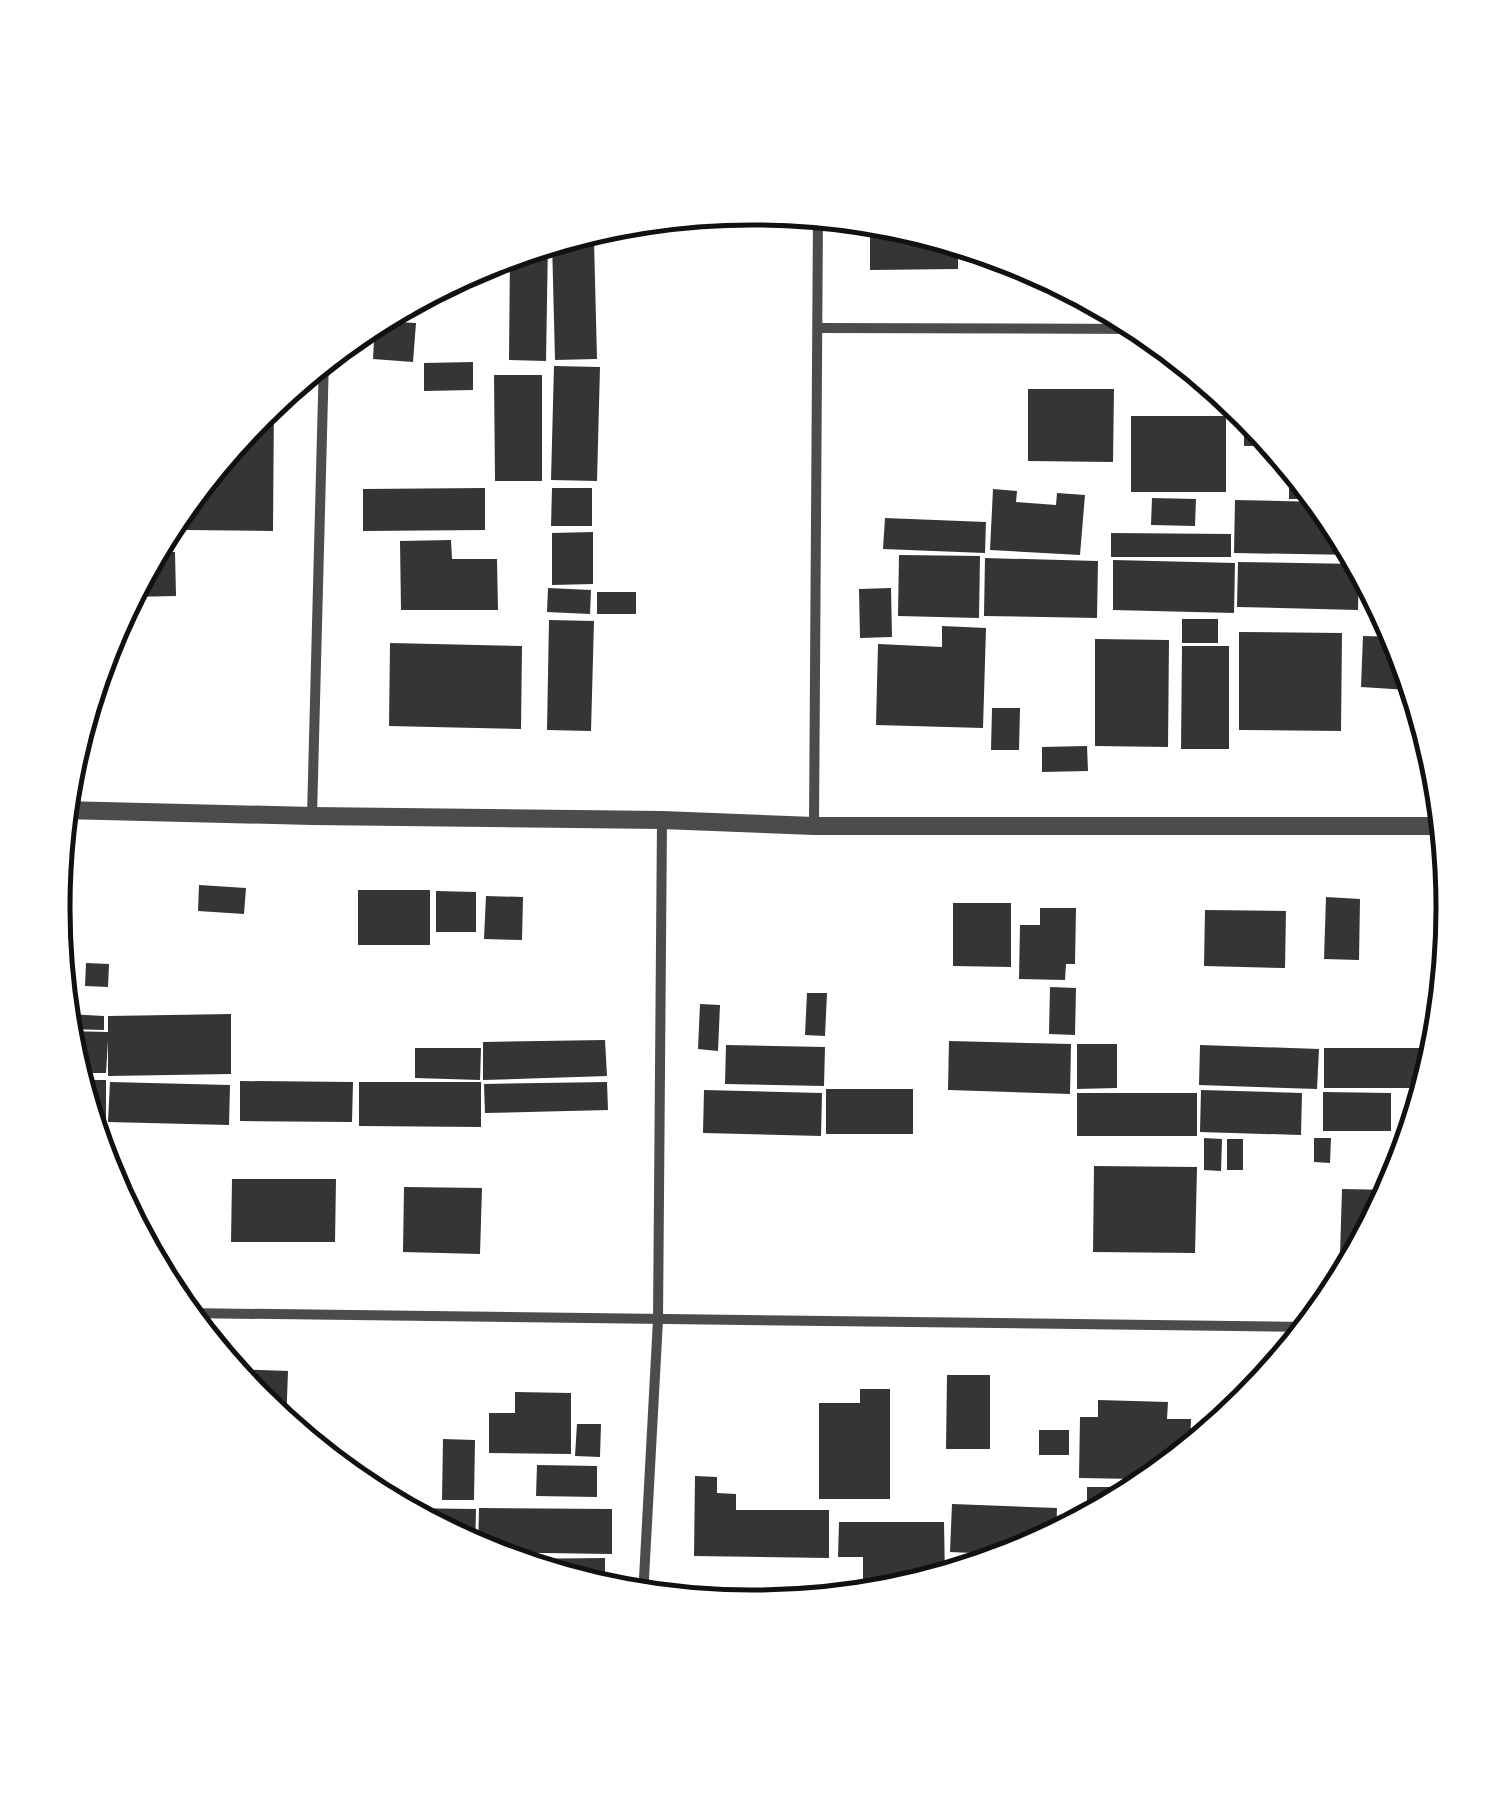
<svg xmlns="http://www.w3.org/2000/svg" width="1506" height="1815" viewBox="0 0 1506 1815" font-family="Lato,sans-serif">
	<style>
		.building { fill: #353535 }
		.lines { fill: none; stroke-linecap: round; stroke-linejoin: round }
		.minor { stroke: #4c4c4c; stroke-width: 10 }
		.tertiary { stroke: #4c4c4c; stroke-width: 18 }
		.rim { fill: none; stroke: #111; stroke-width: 5 }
	</style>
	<rect width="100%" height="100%" fill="#fff"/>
	<!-- building -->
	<g class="building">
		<path d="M 870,220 L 890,221 L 958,241 L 958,269 L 870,270 Z"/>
		<path d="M 548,241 L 546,361 L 509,360 L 510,253 Z"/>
		<path d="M 552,241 L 594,241 L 597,359 L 555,360 Z"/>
		<path d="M 998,254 L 1022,261 L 1043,272 L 998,270 Z"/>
		<path d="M 375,321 L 416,323 L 413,362 L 373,359 Z"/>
		<path d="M 473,362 L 473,390 L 424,391 L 424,363 Z"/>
		<path d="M 554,366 L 600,367 L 597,481 L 551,480 Z"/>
		<path d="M 494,375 L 542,375 L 542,481 L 495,481 Z"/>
		<path d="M 1028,389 L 1114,389 L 1113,462 L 1028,461 Z"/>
		<path d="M 274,399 L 273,531 L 186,530 L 186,499 L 258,412 Z"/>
		<path d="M 1244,409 L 1249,413 L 1276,446 L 1244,446 Z"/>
		<rect x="1131" y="416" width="95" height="76"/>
		<path d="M 1289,462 L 1315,494 L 1315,499 L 1289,499 Z"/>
		<path d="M 485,488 L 485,530 L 363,531 L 363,489 Z"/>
		<path d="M 552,488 L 592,488 L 592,526 L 551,526 Z"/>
		<path d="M 993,489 L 1017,491 L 1016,502 L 1056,505 L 1057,493 L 1085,495 L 1080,555 L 990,550 Z"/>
		<path d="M 1152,498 L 1196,499 L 1195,526 L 1151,525 Z"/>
		<path d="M 1235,500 L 1322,502 L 1336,519 L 1355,555 L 1234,553 Z"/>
		<path d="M 885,518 L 986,522 L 985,553 L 883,549 Z"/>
		<path d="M 169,521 L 169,549 L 154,549 L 155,547 Z"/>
		<path d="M 593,532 L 593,584 L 552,585 L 552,533 Z"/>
		<path d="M 1111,533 L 1231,534 L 1231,557 L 1111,557 Z"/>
		<path d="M 451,540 L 452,559 L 497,559 L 498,610 L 401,610 L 400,541 Z"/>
		<path d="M 153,552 L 175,552 L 176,596 L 129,597 Z"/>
		<path d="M 899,555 L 980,556 L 979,618 L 898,616 Z"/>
		<path d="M 985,558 L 1098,561 L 1097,618 L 984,616 Z"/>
		<path d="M 1113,560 L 1235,563 L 1234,613 L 1113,610 Z"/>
		<path d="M 1238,562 L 1359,564 L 1358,610 L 1237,607 Z"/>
		<path d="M 1366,575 L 1379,600 L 1366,600 Z"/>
		<path d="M 548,588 L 591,590 L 590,614 L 547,612 Z"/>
		<path d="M 891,588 L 892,637 L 860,638 L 859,589 Z"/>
		<rect x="597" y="592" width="39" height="22"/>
		<rect x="1182" y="619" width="36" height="24"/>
		<path d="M 549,620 L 594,621 L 591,731 L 547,730 Z"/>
		<path d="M 942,626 L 986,628 L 983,728 L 876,725 L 878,644 L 942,647 Z"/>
		<path d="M 1239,632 L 1342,633 L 1341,731 L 1239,730 Z"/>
		<path d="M 1363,636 L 1399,637 L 1409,669 L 1408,690 L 1361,687 Z"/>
		<path d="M 1095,639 L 1169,640 L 1168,747 L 1095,746 Z"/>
		<path d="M 390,643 L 522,646 L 521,729 L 389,726 Z"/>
		<path d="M 1182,646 L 1229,646 L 1229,749 L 1181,749 Z"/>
		<path d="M 992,708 L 1020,708 L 1019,750 L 991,750 Z"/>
		<path d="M 1087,746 L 1088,771 L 1042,772 L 1042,747 Z"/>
		<path d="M 199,885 L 246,888 L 244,914 L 198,911 Z"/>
		<rect x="358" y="890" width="72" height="55"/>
		<path d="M 436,891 L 476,892 L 476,932 L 436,932 Z"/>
		<path d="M 486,896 L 523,897 L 522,940 L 484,939 Z"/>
		<path d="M 1326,897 L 1360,899 L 1359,960 L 1324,959 Z"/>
		<path d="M 953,903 L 1011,903 L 1011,967 L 953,966 Z"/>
		<path d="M 1040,908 L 1076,908 L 1075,964 L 1066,964 L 1065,980 L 1019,979 L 1020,925 L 1040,925 Z"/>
		<path d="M 1205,910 L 1286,911 L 1285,968 L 1204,966 Z"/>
		<path d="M 86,963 L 109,964 L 108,987 L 85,986 Z"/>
		<path d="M 1050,987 L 1076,988 L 1075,1035 L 1049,1034 Z"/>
		<path d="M 807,993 L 827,993 L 825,1036 L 805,1035 Z"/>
		<path d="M 700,1004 L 720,1005 L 718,1051 L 698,1049 Z"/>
		<path d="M 68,1014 L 104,1016 L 104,1030 L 67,1029 Z"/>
		<path d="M 231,1014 L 231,1074 L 108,1076 L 108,1040 L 106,1073 L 75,1073 L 66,1044 L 65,1031 L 108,1032 L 108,1016 Z"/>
		<path d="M 605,1040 L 607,1076 L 483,1080 L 483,1042 Z"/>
		<path d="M 949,1041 L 1071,1044 L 1070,1094 L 948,1090 Z"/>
		<path d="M 1077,1044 L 1117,1044 L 1117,1088 L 1077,1089 Z"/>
		<path d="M 726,1045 L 825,1047 L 824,1086 L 725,1084 Z"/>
		<path d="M 1200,1045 L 1319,1049 L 1317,1089 L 1199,1085 Z"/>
		<path d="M 415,1048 L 481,1048 L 480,1080 L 415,1078 Z"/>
		<path d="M 1324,1048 L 1439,1048 L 1427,1088 L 1324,1088 Z"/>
		<path d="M 77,1080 L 106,1080 L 106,1122 L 90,1122 Z"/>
		<path d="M 240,1081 L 353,1082 L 352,1122 L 240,1121 Z"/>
		<path d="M 110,1082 L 230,1085 L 229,1125 L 108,1122 Z"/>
		<path d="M 359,1082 L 481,1082 L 481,1127 L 359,1126 Z"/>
		<path d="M 607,1082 L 608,1110 L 485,1113 L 484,1084 Z"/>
		<rect x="826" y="1089" width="87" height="45"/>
		<path d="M 704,1090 L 822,1093 L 821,1136 L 703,1133 Z"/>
		<path d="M 1201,1090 L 1302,1093 L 1301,1135 L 1200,1132 Z"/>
		<path d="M 1323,1092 L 1391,1093 L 1391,1131 L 1323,1131 Z"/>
		<rect x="1077" y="1093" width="120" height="43"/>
		<path d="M 1204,1138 L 1222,1139 L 1221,1171 L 1204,1170 Z"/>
		<path d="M 1314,1138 L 1331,1138 L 1330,1163 L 1314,1162 Z"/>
		<rect x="1227" y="1139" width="16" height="31"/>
		<path d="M 1094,1166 L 1197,1167 L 1195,1253 L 1093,1252 Z"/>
		<path d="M 232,1179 L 336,1179 L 335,1242 L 231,1242 Z"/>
		<path d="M 404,1187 L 482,1188 L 480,1254 L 403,1252 Z"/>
		<path d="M 1342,1189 L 1393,1190 L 1358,1255 L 1340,1255 Z"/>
		<path d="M 230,1369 L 288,1371 L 286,1426 L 257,1402 Z"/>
		<path d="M 947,1375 L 990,1375 L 990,1449 L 946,1449 Z"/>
		<path d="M 860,1389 L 890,1389 L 890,1499 L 819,1499 L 819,1403 L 860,1403 Z"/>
		<path d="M 515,1392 L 571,1393 L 571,1454 L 489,1453 L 489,1413 L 515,1413 Z"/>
		<path d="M 1098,1400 L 1168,1402 L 1167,1419 L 1191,1419 L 1190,1451 L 1137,1493 L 1137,1479 L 1079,1478 L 1080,1417 L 1098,1417 Z"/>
		<path d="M 577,1424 L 601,1424 L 600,1457 L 575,1456 Z"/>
		<rect x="1039" y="1430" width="30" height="25"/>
		<path d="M 443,1439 L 475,1440 L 474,1500 L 442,1500 Z"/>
		<path d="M 332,1456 L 349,1456 L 348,1477 L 332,1464 Z"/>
		<path d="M 537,1465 L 597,1466 L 597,1497 L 536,1496 Z"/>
		<path d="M 695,1476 L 717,1477 L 717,1493 L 736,1494 L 736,1510 L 829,1510 L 829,1558 L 694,1556 Z"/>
		<path d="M 1087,1487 L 1129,1487 L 1129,1497 L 1104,1510 L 1087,1510 Z"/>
		<path d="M 952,1504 L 1057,1508 L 1056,1536 L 1020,1555 L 950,1552 Z"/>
		<path d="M 397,1508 L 476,1509 L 475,1550 Z"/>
		<path d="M 479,1508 L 612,1509 L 612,1554 L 480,1552 L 478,1551 Z"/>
		<path d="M 839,1522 L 944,1522 L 945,1578 L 889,1595 L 863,1597 L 863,1557 L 838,1557 Z"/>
		<path d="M 605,1558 L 605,1591 L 502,1560 L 502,1559 Z"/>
		<path d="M 949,1564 L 987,1564 L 987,1565 L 949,1577 Z"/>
	</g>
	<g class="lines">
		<!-- minor -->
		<g class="minor">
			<path d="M 818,328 L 1148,329"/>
			<path d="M 312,816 L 324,358"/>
			<path d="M 814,826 L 818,213"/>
			<path d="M 184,1313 L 1311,1327"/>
			<path d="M 643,1597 L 658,1320 L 662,820"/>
		</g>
		<!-- tertiary -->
		<path class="tertiary" d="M 62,810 L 312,816 L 662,820 L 814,826 L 1446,826"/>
	</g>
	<!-- crop -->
	<path d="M0 0H1506V1815H0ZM752 225H754A682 682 0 0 1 1436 907V908A682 682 0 0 1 754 1590H752A682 682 0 0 1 70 908V907A682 682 0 0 1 752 225Z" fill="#fff" fill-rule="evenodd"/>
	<path class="rim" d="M752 225H754A682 682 0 0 1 1436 907V908A682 682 0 0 1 754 1590H752A682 682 0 0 1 70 908V907A682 682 0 0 1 752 225Z"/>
</svg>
